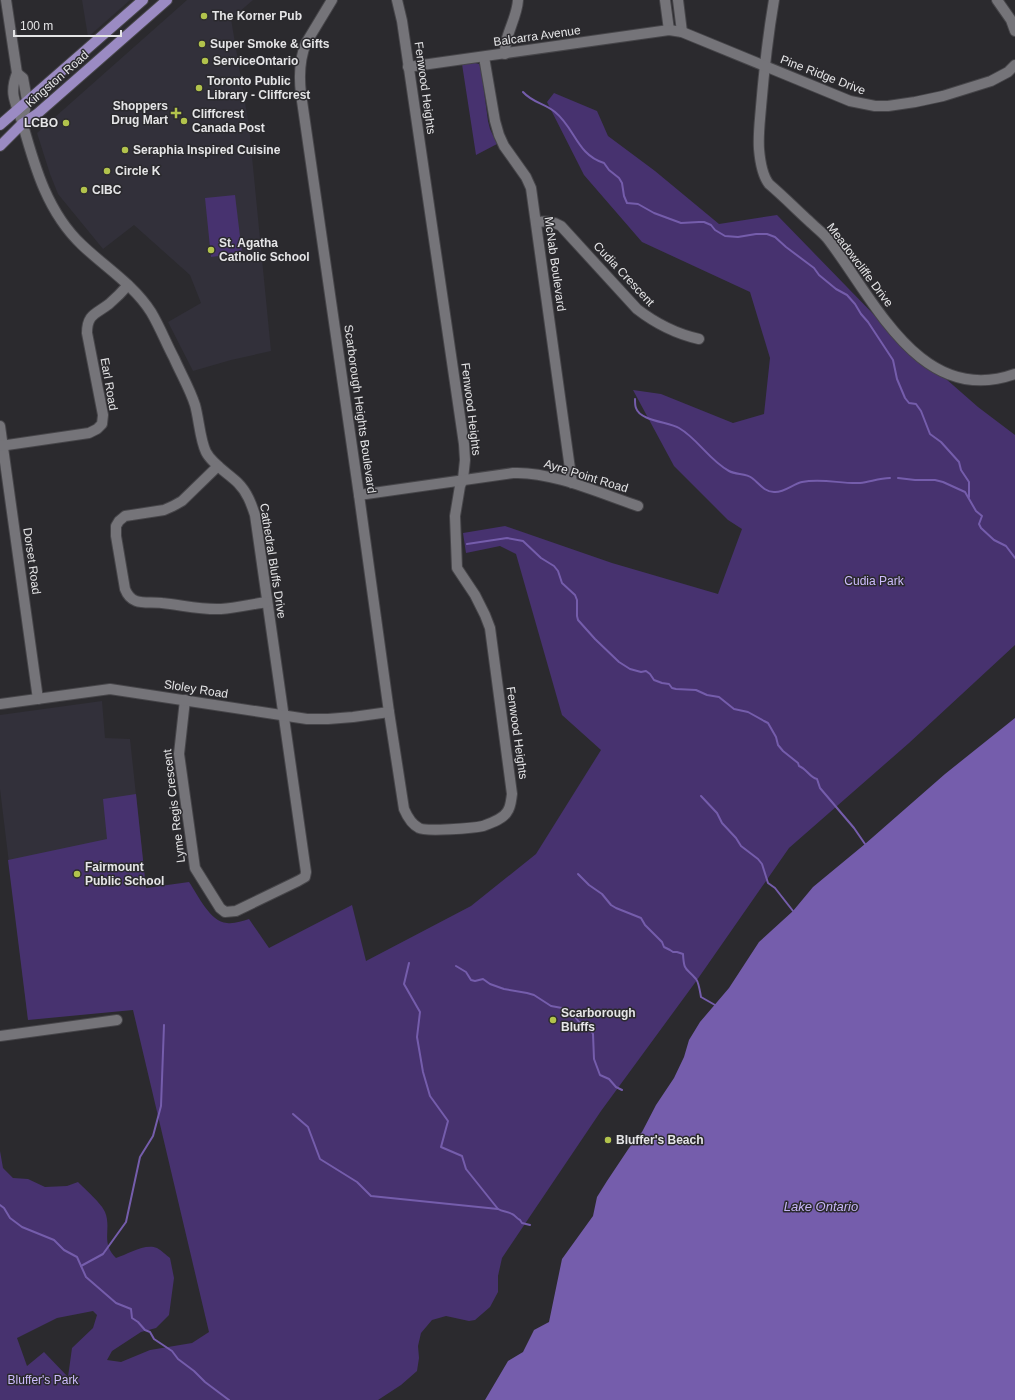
<svg xmlns="http://www.w3.org/2000/svg" width="1015" height="1400" viewBox="0 0 1015 1400" font-family="Helvetica,sans-serif">
	<style>
		.built { fill: #32303a }
		.green { fill: #47326f; fill-rule: evenodd }
		.water { fill: #755dac }
		.lines { fill: none; stroke-linecap: round; stroke-linejoin: round }
		.stream { stroke: #755dac; stroke-width: 2 }
		.minor-casing { stroke: #464549; stroke-width: 12 }
		.major-casing { stroke: #464549; stroke-width: 12 }
		.minor { stroke: #757479; stroke-width: 10 }
		.major { stroke: #9b8bc3; stroke-width: 10 }
		.poi-dot { fill: #b2c34c; stroke: #2b2a2e; stroke-width: 1.5 }
		.labels { text-anchor: middle; stroke-width: 3; stroke-linejoin: round; paint-order: stroke }
		.poi-label { font-size: 12px; font-weight: bold; fill: #e5e5e7; stroke: #2b2a2e; text-anchor: start }
		.street-label { font-size: 12px; fill: #e5e5e7; stroke: #2b2a2e }
		.park-label { font-size: 12px; fill: #cdbcfd; stroke: #2b2a2e }
		.water-label { font-size: 13px; font-style: italic; fill: #c7b6f7; stroke: #2b2a2e }
	</style>
	<rect width="100%" height="100%" fill="#2b2a2e"/>
	<!-- built -->
	<g class="built">
		<path d="M 82,0 L 130,0 L 88,37 Z"/>
		<path d="M 187,0 L 253,0 L 231,19 L 249,126 L 271,351 L 231,360 L 193,371 L 168,322 L 201,303 L 190,275 L 134,225 L 103,249 L 58,194 L 50,174 L 37,133 Z"/>
		<path d="M 102,701 L 105,738 L 130,739 L 146,888 L 28,1020 L 0,789 L 0,715 Z"/>
	</g>
	<!-- green -->
	<g class="green">
		<path d="M 472,62 L 479,64 L 481,69 L 488,121 L 490,129 L 497,144 L 476,155 L 462,64 Z"/>
		<path d="M 554,93 L 597,111 L 608,136 L 655,171 L 719,224 L 777,215 L 881,322 L 978,407 L 1015,435 L 1015,645 L 909,743 L 789,848 L 697,980 L 601,1111 L 502,1258 L 498,1276 L 498,1292 L 490,1307 L 475,1320 L 469,1321 L 446,1316 L 432,1320 L 421,1333 L 418,1346 L 419,1358 L 417,1371 L 401,1385 L 378,1400 L 0,1400 L 0,1151 L 3,1168 L 13,1178 L 28,1179 L 45,1187 L 67,1186 L 78,1182 C 85,1189 102,1204 105,1212 C 112,1229 100,1242 116,1258 C 128,1254 145,1243 157,1248 C 161,1250 166,1255 170,1258 L 174,1278 L 169,1315 L 156,1328 L 141,1332 L 112,1351 L 107,1360 L 121,1362 L 150,1350 L 192,1343 L 209,1332 L 133,1010 L 28,1020 L 8,860 L 107,839 L 103,799 L 136,794 L 146,888 L 189,882 C 198,895 210,922 227,923 C 234,924 242,921 249,919 L 269,948 L 352,905 L 366,961 L 471,906 L 536,854 L 601,750 L 562,715 L 516,554 L 500,546 L 466,553 L 463,533 L 505,526 L 612,563 L 718,594 L 742,529 L 728,520 L 674,466 L 633,390 L 661,394 L 733,423 L 764,414 L 770,358 L 750,292 L 642,242 L 584,175 L 547,102 ZM 93,1311 L 97,1315 L 93,1328 L 72,1348 L 68,1377 L 44,1352 L 27,1366 L 17,1338 L 57,1318 Z"/>
		<path d="M 235,195 L 242,253 L 211,257 L 205,198 Z"/>
	</g>
	<!-- water -->
	<path class="water" d="M 1015,718 L 1015,1400 L 485,1400 L 508,1361 L 523,1352 L 534,1330 L 549,1322 L 562,1259 L 593,1216 L 597,1197 L 607,1181 L 629,1148 L 642,1132 L 656,1105 L 674,1078 L 684,1057 L 689,1040 L 700,1022 L 729,988 L 759,942 L 793,911 L 813,887 L 865,844 L 945,774 Z"/>
	<g class="lines">
		<!-- stream -->
		<g class="stream">
			<path d="M 523,92 C 533,103 544,103 555,112 C 575,128 577,155 604,163 L 609,170 L 619,178 L 622,183 L 624,196 L 627,203 L 638,204 L 654,213 L 681,223 L 699,222 L 704,222 L 711,225 L 715,230 L 725,236 L 738,237 L 756,234 L 767,234 L 775,237 L 786,247 L 814,268 L 819,275 L 836,289 L 847,295 L 855,304 L 861,314 L 868,322 L 893,360 L 897,379 L 905,398 L 909,403 L 916,404 L 921,411 L 930,434 L 941,442 L 959,462 L 961,470 L 969,482 L 969,497"/>
			<path d="M 635,399 C 635,402 635,406 636,408 C 640,421 669,422 679,428 C 698,439 709,460 729,471 C 736,475 746,473 752,478 C 759,483 764,492 774,492 C 784,493 793,484 802,482 C 822,478 841,484 860,483 C 870,482 879,478 890,478"/>
			<path d="M 898,478 L 915,480 L 935,480 L 943,482 L 965,492 L 976,511 L 982,516 L 979,524 L 981,528 L 994,540 L 1006,546 L 1015,558"/>
			<path d="M 467,544 L 507,538 L 523,541 L 541,558 L 554,566 L 558,571 L 562,583 L 575,595 L 577,600 L 577,616 L 578,620 L 595,639 L 619,662 L 630,669 L 641,672 L 646,671 L 650,674 L 654,680 L 662,683 L 669,684 L 672,688 L 676,689 L 696,690 L 707,695 L 719,697 L 734,709 L 748,712 L 764,721 L 768,723 L 776,737 L 778,745 L 783,751 L 798,763 L 799,766 C 807,769 809,777 817,779 L 820,788 L 854,828 L 865,844"/>
			<path d="M 701,796 L 717,813 L 722,823 L 736,838 L 741,846 L 758,859 L 762,864 L 768,883 L 775,888 L 793,911"/>
			<path d="M 578,874 L 589,885 L 602,894 L 611,905 L 616,908 L 641,918 L 645,925 L 662,942 L 664,947 L 670,950 L 673,952 L 677,952 L 683,954 C 684,972 686,967 696,979 C 699,983 700,992 701,997 L 715,1005"/>
			<path d="M 409,963 L 404,984 L 420,1012 L 417,1037 L 423,1072 L 430,1096 L 448,1121 L 441,1147 L 462,1156 L 466,1169 L 498,1209 C 503,1212 507,1211 512,1214 C 515,1215 516,1218 520,1220 L 522,1223 L 530,1225"/>
			<path d="M 456,966 L 466,972 L 471,980 L 475,981 L 483,979 L 490,984 L 504,989 L 527,993 L 534,995 L 551,1006 L 562,1008 L 573,1014 L 579,1022 L 588,1025 L 593,1034 L 594,1059 L 600,1075 L 609,1079 L 616,1087 L 622,1090"/>
			<path d="M 293,1114 L 308,1127 L 320,1159 L 357,1182 L 371,1196 L 498,1209"/>
			<path d="M 0,1205 L 4,1208 L 10,1218 L 22,1227 L 54,1240 L 64,1250 L 77,1257 L 86,1277 L 116,1303 L 131,1309 L 132,1318 L 138,1322 L 145,1330 L 150,1332 L 154,1339 L 172,1351 L 178,1359 L 194,1371 L 205,1382 L 229,1400"/>
			<path d="M 81,1266 L 103,1254 L 126,1222 L 140,1157 L 153,1136 L 161,1106 L 164,1025"/>
		</g>
		<defs>
			<g id="minor">
				<path d="M 6,0 L 17,73 C 8,96 17,104 23,125 C 35,168 48,213 82,245 C 105,267 134,285 151,312 C 160,327 166,343 174,358 C 181,374 190,389 195,405 C 199,419 200,440 206,452 C 212,464 229,474 238,483 C 247,492 251,503 255,515 L 306,872 L 305,877 L 298,881 L 236,911 L 225,912 L 220,908 L 195,868 L 179,754 L 185,700"/>
				<path d="M 332,0 L 306,43 C 299,60 299,77 301,94 L 359,495 L 389,712 L 404,809 C 407,816 411,824 419,828 C 426,832 474,828 483,826 C 491,823 503,819 507,812 C 511,807 511,800 512,794 L 490,628 L 485,615 L 475,595 L 457,568 L 455,516 L 460,486 L 463,479 L 465,460 L 464,444 L 402,21 L 397,0"/>
				<path d="M 665,0 L 669,30"/>
				<path d="M 678,0 L 682,32"/>
				<path d="M 774,0 C 768,35 764,71 761,107 C 760,120 758,135 759,149 C 760,161 762,175 769,184 C 783,196 796,209 809,221 C 815,227 822,232 827,238 C 874,298 920,408 1015,374"/>
				<path d="M 997,0 L 1011,20 L 1015,31"/>
				<path d="M 505,54 C 504,35 517,19 518,0"/>
				<path d="M 484,57 L 495,121 L 499,135 L 504,146 L 526,177 L 531,188 L 572,483"/>
				<path d="M 408,67 L 669,30 L 682,32 L 850,101 L 875,106 L 888,106 L 915,102 L 943,96 L 991,81 L 1008,72 L 1015,65"/>
				<path d="M 17,73 L 23,78 L 27,100 L 22,124"/>
				<path d="M 536,222 C 546,221 553,221 561,226 L 637,309 C 655,323 677,334 699,339"/>
				<path d="M 0,426 L 38,699"/>
				<path d="M 0,446 L 89,433 L 97,429 L 102,424 L 103,415 L 87,333 C 87,314 96,314 109,304 C 116,298 122,292 128,285"/>
				<path d="M 218,466 L 182,501 L 173,506 L 164,510 L 125,516 L 119,521 L 116,526 L 116,536 L 125,589 C 132,607 147,601 162,603 C 182,605 201,610 221,609 C 237,608 252,604 267,602"/>
				<path d="M 359,495 L 513,473 C 551,471 602,494 638,506"/>
				<path d="M 0,704 L 110,689 L 307,719 L 328,719 L 353,717 L 389,712"/>
				<path d="M 0,1036 L 117,1020"/>
			</g>
			<g id="major">
				<path d="M 0,125 L 143,0"/>
				<path d="M 0,146 L 22,124 L 37,114 L 167,0"/>
			</g>
		</defs>
		<!-- minor casing -->
		<use href="#minor" class="minor-casing"/>
		<!-- major casing -->
		<use href="#major" class="major-casing"/>
		<!-- minor -->
		<use href="#minor" class="minor"/>
		<!-- major -->
		<use href="#major" class="major"/>
	</g>
	<!-- markers -->
	<g class="poi-dot">
		<circle cx="204" cy="16" r="4"/>
		<circle cx="202" cy="44" r="4"/>
		<circle cx="205" cy="61" r="4"/>
		<circle cx="199" cy="88" r="4"/>
		<path d="M174 107h4v4h4v4h-4v4h-4v-4h-4v-4h4z"/>
		<circle cx="184" cy="121" r="4"/>
		<circle cx="66" cy="123" r="4"/>
		<circle cx="125" cy="150" r="4"/>
		<circle cx="107" cy="171" r="4"/>
		<circle cx="84" cy="190" r="4"/>
		<circle cx="211" cy="250" r="4"/>
		<circle cx="77" cy="874" r="4"/>
		<circle cx="553" cy="1020" r="4"/>
		<circle cx="608" cy="1140" r="4"/>
	</g>
	<g class="labels">
		<!-- poi labels -->
		<g class="poi-label">
			<text x="212" y="20">The Korner Pub</text>
			<text x="210" y="48">Super Smoke &amp; Gifts</text>
			<text x="213" y="65">ServiceOntario</text>
			<text x="207" y="85">Toronto Public<tspan x="207" dy="14">Library - Cliffcrest</tspan></text>
			<text x="168" y="110" text-anchor="end">Shoppers<tspan x="168" dy="14">Drug Mart</tspan></text>
			<text x="192" y="118">Cliffcrest<tspan x="192" dy="14">Canada Post</tspan></text>
			<text x="58" y="127" text-anchor="end">LCBO</text>
			<text x="133" y="154">Seraphia Inspired Cuisine</text>
			<text x="115" y="175">Circle K</text>
			<text x="92" y="194">CIBC</text>
			<text x="219" y="247">St. Agatha<tspan x="219" dy="14">Catholic School</tspan></text>
			<text x="85" y="871">Fairmount<tspan x="85" dy="14">Public School</tspan></text>
			<text x="561" y="1017">Scarborough<tspan x="561" dy="14">Bluffs</tspan></text>
			<text x="616" y="1144">Bluffer's Beach</text>
		</g>
		<!-- street labels -->
		<g class="street-label">
			<text transform="translate(537 36) rotate(-8)" y="4">Balcarra Avenue</text>
			<text transform="translate(823 75) rotate(21)" y="4">Pine Ridge Drive</text>
			<text transform="translate(57 79) rotate(-41)" y="4">Kingston Road</text>
			<text transform="translate(425 88) rotate(82)" y="4">Fenwood Heights</text>
			<text transform="translate(555 264) rotate(82)" y="4">McNab Boulevard</text>
			<text transform="translate(860 265) rotate(53)" y="4">Meadowcliffe Drive</text>
			<text transform="translate(624 274) rotate(47)" y="4">Cudia Crescent</text>
			<text transform="translate(109 384) rotate(80)" y="4">Earl Road</text>
			<text transform="translate(360 409) rotate(82)" y="4">Scarborough Heights Boulevard</text>
			<text transform="translate(471 409) rotate(83)" y="4">Fenwood Heights</text>
			<text transform="translate(586 476) rotate(17)" y="4">Ayre Point Road</text>
			<text transform="translate(32 561) rotate(82)" y="4">Dorset Road</text>
			<text transform="translate(273 561) rotate(81)" y="4">Cathedral Bluffs Drive</text>
			<text transform="translate(196 689) rotate(9)" y="4">Sloley Road</text>
			<text transform="translate(517 733) rotate(82)" y="4">Fenwood Heights</text>
			<text transform="translate(174 806) rotate(-97)" y="4">Lyme Regis Crescent</text>
		</g>
		<!-- park labels -->
		<g class="park-label">
			<text x="874" y="585">Cudia Park</text>
			<text x="43" y="1384">Bluffer's Park</text>
		</g>
		<!-- water labels -->
		<g class="water-label">
			<text x="821" y="1211">Lake Ontario</text>
		</g>
	</g>
	<!-- scale -->
	<path d="M14 30v6h107v-6" fill="none" stroke="#e5e5e7" stroke-width="2"/>
	<text x="20" y="30" font-size="12" fill="#e5e5e7" stroke="#2b2a2e" stroke-width="3" paint-order="stroke">100 m</text>
</svg>
